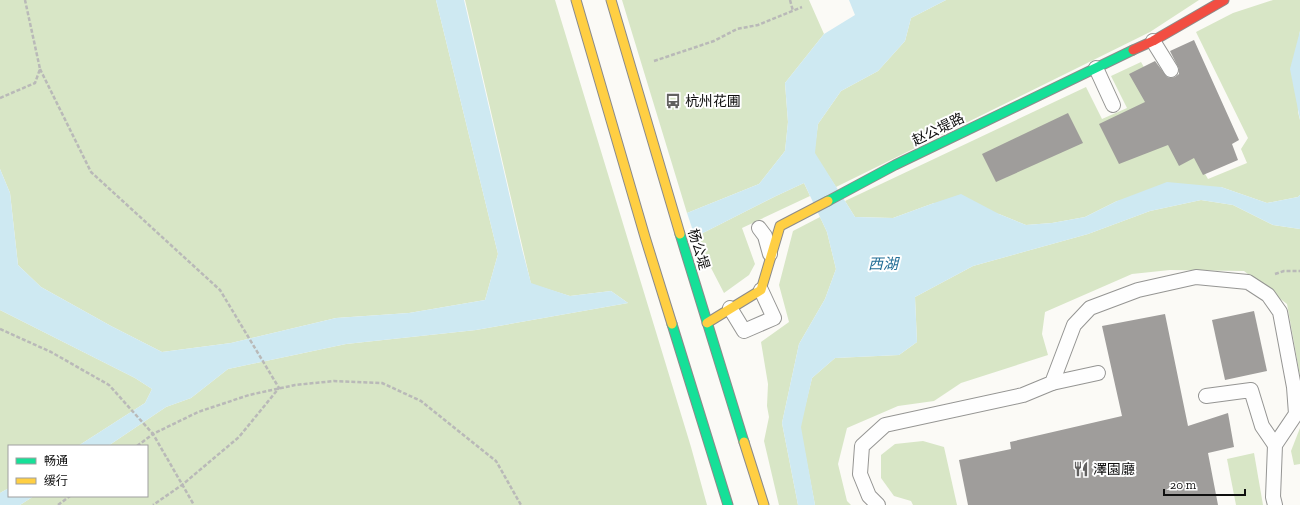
<svg xmlns="http://www.w3.org/2000/svg" width="1300" height="505" viewBox="0 0 1300 505" font-family="'Zilla Slab','Noto Sans SC',serif">
	<style>
		.forest { fill: #d8e6c6 }
		.water { fill: #cee9f2 }
		.building { fill: #9f9d9b }
		.lines { fill: none; stroke-linecap: round; stroke-linejoin: round }
		.lane-casing { stroke: #959593; stroke-width: 16 }
		.fast-casing { stroke: #8c8b8a; stroke-width: 11 }
		.slow-casing { stroke: #8c8b8a; stroke-width: 11 }
		.jam-casing { stroke: #8c8b8a; stroke-width: 11 }
		.path { stroke: #b9b9b8; stroke-width: 2.5; stroke-dasharray: 4 2; stroke-linecap: butt }
		.lane { stroke: #fefefe; stroke-width: 14 }
		.fast { stroke: #16e098; stroke-width: 9 }
		.slow { stroke: #ffcf43; stroke-width: 9 }
		.jam { stroke: #f24e42; stroke-width: 9 }
		.labels { text-anchor: middle; stroke-width: 4; stroke-linejoin: round; paint-order: stroke }
		.poi-label { font-size: 14px; fill: #0f0f0f; stroke: #fff; text-anchor: start }
		.street-label { font-size: 14px; fill: #0f0f0f; stroke: #fff }
		.water-label { font-size: 15px; font-style: italic; fill: #236e96; stroke: #fff }
	</style>
	<rect width="100%" height="100%" fill="#fbfaf6"/>
	<!-- forest -->
	<g class="forest">
		<path d="M 0,0 L 436,0 L 498,254 L 485,300 L 409,313 L 336,318 L 231,343 L 162,352 L 111,326 L 41,287 L 18,265 L 10,193 L 0,169 Z"/>
		<path d="M 465,0 L 555,0 L 691,447 L 707,505 L 20,505 L 34,496 L 147,496 L 147,446 L 108,446 L 166,407 L 191,398 L 228,369 L 346,344 L 476,330 L 628,303 L 611,291 L 570,296 L 531,284 Z"/>
		<path d="M 622,0 L 809,0 L 824,34 L 785,83 L 788,122 L 785,151 L 759,184 L 687,213 Z"/>
		<path d="M 946,0 L 1199,0 L 1150,32 L 836,187 L 814,153 L 818,124 L 841,91 L 878,71 L 905,41 L 911,18 Z"/>
		<path d="M 1273,0 L 1300,0 L 1300,31 L 1298,43 L 1298,112 L 1300,120 L 1300,195 L 1298,197 L 1267,203 L 1221,187 L 1117,201 L 1085,217 L 1052,223 L 1026,225 L 999,214 L 934,203 L 893,218 L 855,217 L 845,201 L 1086,87 L 1102,119 L 1127,108 L 1111,76 L 1141,62 L 1208,179 L 1247,163 L 1241,149 L 1248,138 L 1196,32 L 1233,13 Z"/>
		<path d="M 804,183 L 810,196 L 742,228 L 755,264 L 749,275 L 724,293 L 695,237 L 776,196 Z"/>
		<path d="M 1201,200 L 1233,205 L 1273,225 L 1300,229 L 1300,376 L 1287,304 L 1244,271 L 1170,270 L 1132,274 L 1045,312 L 1042,334 L 1048,355 L 961,383 L 934,401 L 898,406 L 847,428 L 838,464 L 847,501 L 851,505 L 815,505 L 800,427 L 812,378 L 835,358 L 899,355 L 917,342 L 915,297 L 973,266 L 1088,234 L 1150,211 Z"/>
		<path d="M 820,217 L 827,232 L 836,269 L 825,299 L 799,344 L 782,423 L 798,505 L 779,505 L 764,441 L 769,417 L 767,406 L 768,384 L 761,342 L 789,322 L 779,285 L 793,231 Z"/>
		<path d="M 0,310 L 135,378 L 152,389 L 145,403 L 78,446 L 9,446 L 9,488 L 0,493 Z"/>
		<path d="M 1300,428 L 1300,464 L 1294,465 L 1291,451 Z"/>
		<path d="M 923,441 L 944,447 L 957,505 L 913,505 L 911,501 L 894,496 L 881,478 L 881,455 L 895,444 Z"/>
		<path d="M 1254,453 L 1263,505 L 1236,505 L 1227,459 Z"/>
	</g>
	<!-- water -->
	<g class="water">
		<path d="M 436,0 L 464,0 L 522,249 L 531,283 L 570,296 L 611,291 L 628,303 L 476,330 L 346,344 L 228,369 L 191,398 L 166,407 L 108,446 L 78,446 L 145,403 L 152,389 L 135,378 L 0,310 L 0,169 L 10,193 L 18,265 L 41,287 L 111,326 L 162,352 L 231,343 L 336,318 L 409,313 L 485,300 L 498,254 Z"/>
		<path d="M 849,0 L 946,0 L 911,18 L 905,41 L 878,71 L 841,91 L 818,124 L 815,153 L 855,217 L 893,218 L 934,203 L 961,194 L 999,214 L 1026,225 L 1052,223 L 1085,217 L 1117,201 L 1167,182 L 1221,187 L 1267,203 L 1298,197 L 1300,195 L 1300,229 L 1273,225 L 1233,205 L 1201,200 L 1150,211 L 1088,234 L 973,266 L 915,297 L 917,342 L 899,355 L 835,358 L 812,378 L 801,427 L 815,505 L 798,505 L 782,423 L 799,344 L 825,299 L 836,269 L 827,232 L 804,183 L 776,196 L 695,237 L 687,213 L 759,184 L 785,151 L 788,122 L 785,83 L 824,34 L 855,15 Z"/>
		<path d="M 1300,31 L 1300,120 L 1290,69 Z"/>
		<path d="M 9,488 L 9,496 L 34,496 L 20,505 L 0,505 L 0,493 Z"/>
	</g>
	<!-- building -->
	<g class="building">
		<path d="M 1194,40 L 1239,140 L 1232,144 L 1238,160 L 1203,175 L 1194,158 L 1179,166 L 1168,145 L 1119,164 L 1099,124 L 1145,102 L 1129,74 L 1155,61 L 1167,77 L 1171,78 L 1175,77 L 1179,74 L 1179,69 L 1170,51 Z"/>
		<path d="M 1068,113 L 1083,143 L 996,182 L 982,154 Z"/>
		<path d="M 1254,311 L 1267,371 L 1225,380 L 1212,320 Z"/>
		<path d="M 1165,314 L 1188,426 L 1228,413 L 1234,447 L 1208,453 L 1218,505 L 968,505 L 959,460 L 1011,449 L 1010,442 L 1122,416 L 1102,326 Z"/>
	</g>
	<g class="lines">
		<defs>
			<g id="lane">
				<path d="M 1153,41 L 1171,70"/>
				<path d="M 1096,68 L 1113,105"/>
				<path d="M 759,228 L 765,236 L 770,254"/>
				<path d="M 730,308 L 744,331 L 774,318 L 761,290"/>
				<path d="M 1052,383 L 1098,373"/>
				<path d="M 1206,396 L 1251,390 L 1262,426 L 1275,445"/>
				<path d="M 878,505 L 869,496 L 860,474 L 862,446 L 885,425 L 1023,395 L 1052,383 L 1074,325 L 1090,308 L 1138,290 L 1196,277 L 1248,282 L 1268,295 L 1280,312 L 1294,387 L 1296,414 L 1275,445 L 1273,497 L 1275,505"/>
			</g>
			<g id="fast">
				<path d="M 828,201 L 895,165 L 1133,50"/>
				<path d="M 680,234 L 744,442"/>
				<path d="M 672,324 L 728,505"/>
			</g>
			<g id="slow">
				<path d="M 576,0 L 645,237 L 672,324"/>
				<path d="M 611,0 L 680,234"/>
				<path d="M 707,323 L 761,290 L 780,226 L 828,201"/>
				<path d="M 744,442 L 764,505"/>
			</g>
			<path id="jam" d="M 1133,50 L 1153,41 L 1224,0"/>
		</defs>
		<!-- lane casing -->
		<use href="#lane" class="lane-casing"/>
		<!-- fast casing -->
		<use href="#fast" class="fast-casing"/>
		<!-- slow casing -->
		<use href="#slow" class="slow-casing"/>
		<!-- jam casing -->
		<use href="#jam" class="jam-casing"/>
		<!-- path -->
		<g class="path">
			<path d="M 790,0 L 793,11"/>
			<path d="M 654,61 L 714,41 L 737,29 L 758,25 L 802,7"/>
			<path d="M 40,69 L 91,172 L 220,290 L 279,388 L 239,437 L 182,485 L 153,505"/>
			<path d="M 0,98 L 35,83 L 40,69 L 25,0"/>
			<path d="M 1275,274 L 1284,271 L 1300,271"/>
			<path d="M 0,329 L 51,352 L 109,385 L 153,434 L 198,412 L 249,395 L 295,385 L 334,381 L 382,383 L 421,401 L 496,461 L 521,505"/>
			<path d="M 137,446 L 153,434 L 194,505"/>
			<path d="M 58,505 L 70,496"/>
		</g>
		<!-- lane -->
		<use href="#lane" class="lane"/>
		<!-- fast -->
		<use href="#fast" class="fast"/>
		<!-- slow -->
		<use href="#slow" class="slow"/>
		<!-- jam -->
		<use href="#jam" class="jam"/>
	</g>
	<!-- icons -->
	<defs>
		<symbol id="bus-bare" viewBox="-9 -9 18 18"><path d="M-5-6H5V4H4V6H2V4H-2V6H-4V4H-5ZM-3.5-4V0h7V-4ZM-3.5 1.2v1.5H-2V1.2ZM2 1.2v1.5H3.5V1.2Z" fill="#626160" stroke="#fff" stroke-width="2.5" paint-order="stroke"/></symbol>
		<symbol id="restaurant-bare" viewBox="-9 -9 18 18"><path d="M-5-6h1v4h1v-4h1v4h1v-4h1v5L-1.5 .5V6h-2V.5L-5-1ZM5-6V6H3V1.5H1.5Q1.5-4 5-6Z" fill="#626160" stroke="#fff" stroke-width="2.5" paint-order="stroke"/></symbol>
	</defs>
	<g fill-rule="evenodd">
		<use href="#bus-bare" x="662" y="90" width="22" height="22"/>
		<use href="#restaurant-bare" x="1070" y="458" width="22" height="22"/>
	</g>
	<g class="labels">
		<!-- poi labels -->
		<g class="poi-label">
			<text x="685" y="106">杭州花圃</text>
			<text x="1093" y="474">澤園廳</text>
		</g>
		<!-- street labels -->
		<g class="street-label">
			<text transform="translate(938 129) rotate(-26)" y="5">赵公堤路</text>
			<text transform="translate(699 249) rotate(73)" y="5">杨公堤</text>
		</g>
		<!-- water labels -->
		<g class="water-label">
			<text x="883" y="269">西湖</text>
		</g>
	</g>
	<!-- legend -->
	<rect x="8" y="445" width="140" height="52" fill="#ffffff" stroke="#9f9f9f"/>
	<rect x="16" y="458" width="20" height="6" fill="#16e098" stroke="#9f9f9f"/>
	<text x="44" y="465" font-size="12" fill="#0f0f0f">畅通</text>
	<rect x="16" y="478" width="20" height="6" fill="#ffcf43" stroke="#9f9f9f"/>
	<text x="44" y="485" font-size="12" fill="#0f0f0f">缓行</text>
	<!-- scale -->
	<path d="M1164 489v6h81v-6" fill="none" stroke="#0f0f0f" stroke-width="2"/>
	<text x="1170" y="489" font-size="12" fill="#0f0f0f" stroke="#ffffff" stroke-width="3" paint-order="stroke">20 m</text>
</svg>
